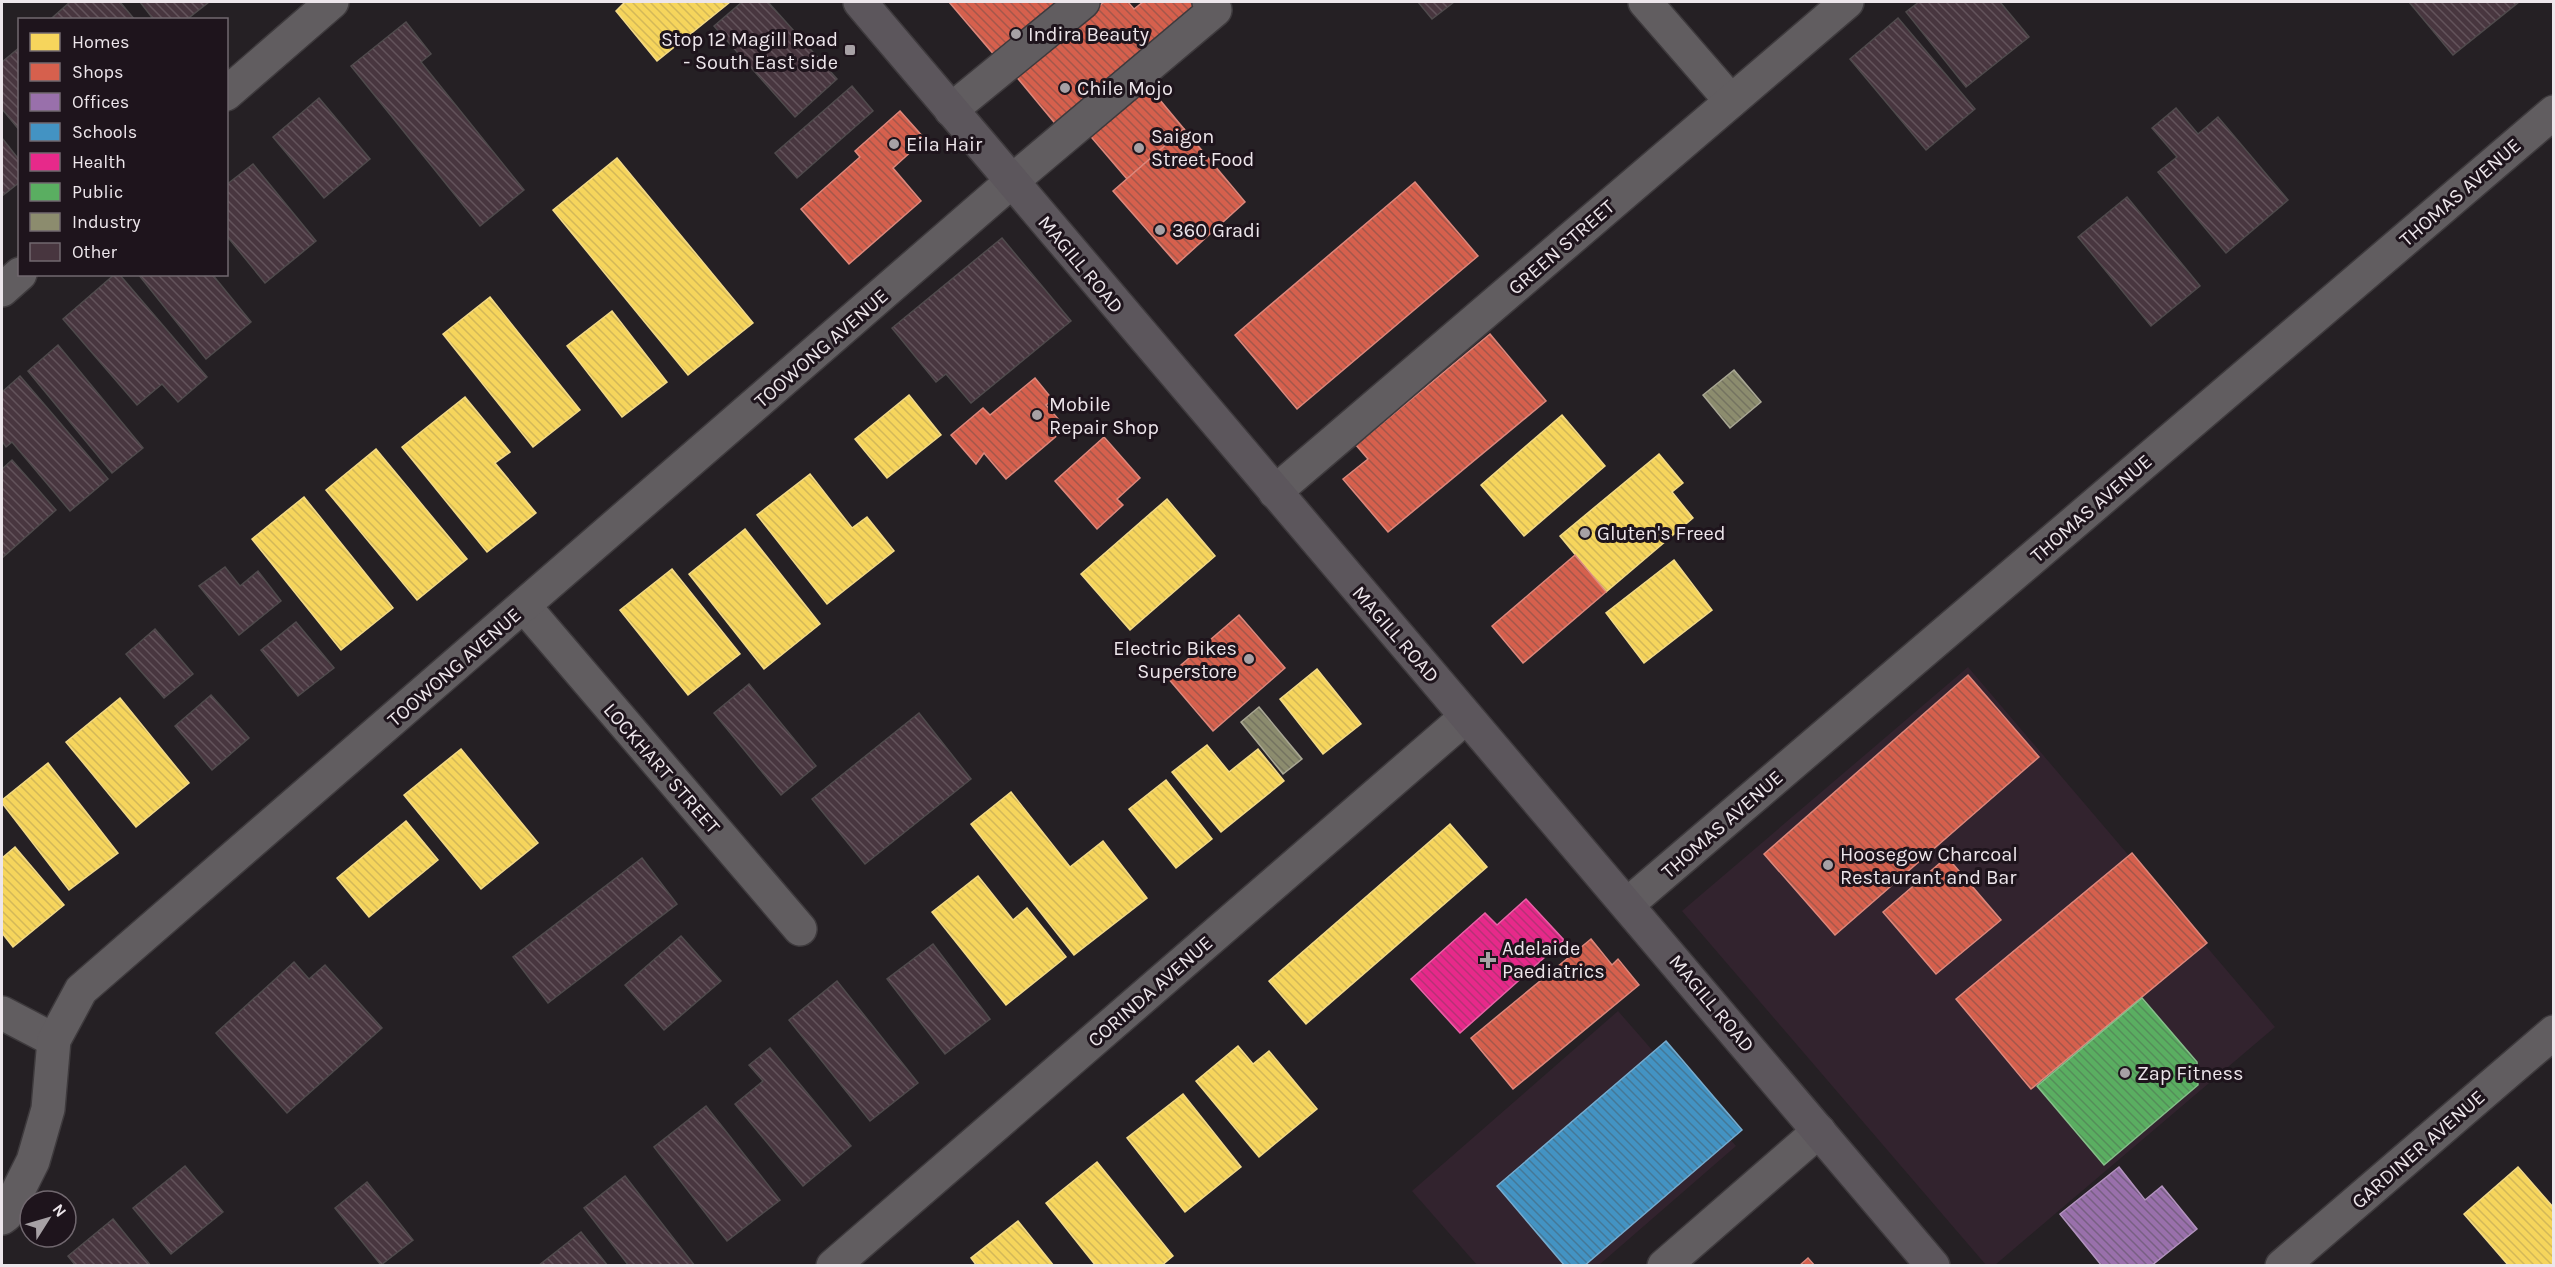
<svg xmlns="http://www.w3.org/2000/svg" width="2555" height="1267" viewBox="0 0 2555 1267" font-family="Karla,sans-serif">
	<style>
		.built { fill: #32232e }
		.homes { fill: url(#homes-back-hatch); stroke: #f3da87; stroke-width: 1.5 }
		.shops { fill: url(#shops-back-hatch); stroke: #dd887c; stroke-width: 1.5 }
		.offices { fill: url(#offices-back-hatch); stroke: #b293be; stroke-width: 1.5 }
		.schools { fill: url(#schools-back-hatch); stroke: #76accf; stroke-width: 1.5 }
		.health { fill: url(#health-back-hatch); stroke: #e962a7; stroke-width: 1.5 }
		.public { fill: url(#public-back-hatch); stroke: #86bf8a; stroke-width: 1.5 }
		.industry { fill: url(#industry-back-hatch); stroke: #a9a794; stroke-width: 1.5 }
		.building { fill: url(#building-back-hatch); stroke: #4f4a4c; stroke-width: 1.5 }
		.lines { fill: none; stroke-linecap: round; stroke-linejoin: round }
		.minor-casing { stroke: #3e3a3d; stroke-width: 36 }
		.major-casing { stroke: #3e3a3d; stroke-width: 36 }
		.minor { stroke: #615d60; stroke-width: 33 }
		.major { stroke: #5c565c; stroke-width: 33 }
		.poi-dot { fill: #a7a1a5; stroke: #1e141c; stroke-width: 2 }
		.labels { text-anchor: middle; stroke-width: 6; stroke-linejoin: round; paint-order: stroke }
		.poi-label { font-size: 20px; fill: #ede6eb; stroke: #1e141c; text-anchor: start }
		.street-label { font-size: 20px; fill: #ede6eb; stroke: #1e141c }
	</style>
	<defs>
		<pattern id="homes-back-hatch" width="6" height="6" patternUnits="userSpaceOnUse" patternTransform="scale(1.5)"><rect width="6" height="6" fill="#f6d55c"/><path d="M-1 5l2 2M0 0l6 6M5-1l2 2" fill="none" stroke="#d3b858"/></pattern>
		<pattern id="shops-back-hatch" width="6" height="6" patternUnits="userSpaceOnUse" patternTransform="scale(1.5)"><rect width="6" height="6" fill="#d6604d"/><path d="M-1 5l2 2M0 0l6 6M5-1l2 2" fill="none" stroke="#a4574b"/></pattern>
		<pattern id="offices-back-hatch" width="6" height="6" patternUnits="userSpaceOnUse" patternTransform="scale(1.5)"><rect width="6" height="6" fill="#9970ab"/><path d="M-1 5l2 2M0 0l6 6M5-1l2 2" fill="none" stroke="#785f83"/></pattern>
		<pattern id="schools-back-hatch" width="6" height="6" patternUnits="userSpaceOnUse" patternTransform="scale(1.5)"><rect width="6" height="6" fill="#4393c3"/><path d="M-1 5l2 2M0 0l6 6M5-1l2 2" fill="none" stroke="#447897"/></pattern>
		<pattern id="health-back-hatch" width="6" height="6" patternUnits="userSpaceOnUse" patternTransform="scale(1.5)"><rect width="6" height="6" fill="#e7298a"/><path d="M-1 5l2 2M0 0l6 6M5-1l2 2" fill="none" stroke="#b73176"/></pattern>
		<pattern id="public-back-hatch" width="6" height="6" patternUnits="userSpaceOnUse" patternTransform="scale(1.5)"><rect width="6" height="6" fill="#5aae61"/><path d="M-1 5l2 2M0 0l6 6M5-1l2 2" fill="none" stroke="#548e59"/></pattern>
		<pattern id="industry-back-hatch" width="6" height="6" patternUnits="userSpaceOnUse" patternTransform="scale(1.5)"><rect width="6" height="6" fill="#8c8c6e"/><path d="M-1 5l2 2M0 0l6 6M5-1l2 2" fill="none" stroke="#747360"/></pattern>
		<pattern id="building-back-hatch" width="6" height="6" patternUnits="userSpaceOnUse" patternTransform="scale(1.5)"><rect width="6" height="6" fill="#48363f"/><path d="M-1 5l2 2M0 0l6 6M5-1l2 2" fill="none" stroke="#63535b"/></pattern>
	</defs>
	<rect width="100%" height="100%" fill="#252024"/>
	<!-- built -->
	<g class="built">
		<path d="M 1968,667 L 2275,1027 L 1995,1265 L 1986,1265 L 1682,911 Z"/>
		<path d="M 1618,1011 L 1736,1146 L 1599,1265 L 1477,1265 L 1412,1191 Z"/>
	</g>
	<!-- homes -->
	<g class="homes">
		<path d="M 625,2 L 730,2 L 657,61 L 616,11 Z"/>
		<path d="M 617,158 L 753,323 L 688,375 L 553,210 Z"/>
		<path d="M 490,297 L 580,410 L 533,447 L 443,334 Z"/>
		<path d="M 612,311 L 667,382 L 622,417 L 567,346 Z"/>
		<path d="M 909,395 L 941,435 L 887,478 L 855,439 Z"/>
		<path d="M 465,397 L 510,452 L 495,463 L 536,513 L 487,552 L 402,447 Z"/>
		<path d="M 1562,415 L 1605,466 L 1524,536 L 1481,485 Z"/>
		<path d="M 376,449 L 467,559 L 417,600 L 326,490 Z"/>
		<path d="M 1659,454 L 1683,483 L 1672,492 L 1693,518 L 1606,592 L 1560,536 Z"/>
		<path d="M 810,474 L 852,528 L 867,517 L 894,551 L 827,604 L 757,515 Z"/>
		<path d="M 304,497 L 393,608 L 341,650 L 252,539 Z"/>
		<path d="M 1167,499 L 1215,556 L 1130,630 L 1081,574 Z"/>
		<path d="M 745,529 L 820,624 L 764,669 L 689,574 Z"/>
		<path d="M 1674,560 L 1712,610 L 1644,663 L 1606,613 Z"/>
		<path d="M 672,569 L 740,654 L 688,695 L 620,610 Z"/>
		<path d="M 1317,669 L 1361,724 L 1323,754 L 1280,699 Z"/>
		<path d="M 120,698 L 189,783 L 136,827 L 66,742 Z"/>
		<path d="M 1207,745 L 1229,772 L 1258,749 L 1284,781 L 1221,832 L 1172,772 Z"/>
		<path d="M 461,749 L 538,843 L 481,889 L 404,795 Z"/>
		<path d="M 48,763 L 118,853 L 69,890 L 2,803 L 2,800 Z"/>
		<path d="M 1166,780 L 1212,839 L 1176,868 L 1129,809 Z"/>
		<path d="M 1011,792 L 1070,867 L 1103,841 L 1147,898 L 1074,955 L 971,824 Z"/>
		<path d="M 406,821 L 438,860 L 369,917 L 337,878 Z"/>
		<path d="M 1450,824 L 1487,867 L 1306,1024 L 1269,981 Z"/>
		<path d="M 15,847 L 64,905 L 13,947 L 2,933 L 2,858 Z"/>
		<path d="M 978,876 L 1013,920 L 1027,908 L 1066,957 L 1006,1005 L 932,912 Z"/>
		<path d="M 1238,1046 L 1253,1064 L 1269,1051 L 1317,1109 L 1259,1157 L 1196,1081 Z"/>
		<path d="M 1183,1094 L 1241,1167 L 1185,1212 L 1127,1138 Z"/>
		<path d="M 1097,1162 L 1173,1256 L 1161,1266 L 1096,1266 L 1046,1203 Z"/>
		<path d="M 2518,1167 L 2554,1208 L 2554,1266 L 2509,1266 L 2464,1214 Z"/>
		<path d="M 1018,1221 L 1054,1266 L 977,1266 L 971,1258 Z"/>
	</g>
	<!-- shops -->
	<g class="shops">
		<path d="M 949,2 L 1059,2 L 1002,64 Z"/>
		<path d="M 1104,2 L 1128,2 L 1134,9 L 1143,2 L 1200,2 L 1058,127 L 1015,75 Z"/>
		<path d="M 1145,82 L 1184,129 L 1127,179 L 1087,132 Z"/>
		<path d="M 900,111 L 925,139 L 893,168 L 921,201 L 849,264 L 801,209 L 860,157 L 855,151 Z"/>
		<path d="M 1184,129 L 1245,202 L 1177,264 L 1113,191 Z"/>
		<path d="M 1415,182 L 1478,256 L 1297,409 L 1235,335 Z"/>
		<path d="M 1490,334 L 1546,401 L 1388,532 L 1343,479 L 1368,459 L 1356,445 Z"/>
		<path d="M 1035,378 L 1053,400 L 1046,405 L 1066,428 L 1006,479 L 984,453 L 976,464 L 951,435 L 983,408 L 990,415 Z"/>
		<path d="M 1104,437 L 1140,478 L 1117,499 L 1123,505 L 1097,529 L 1055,481 Z"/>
		<path d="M 1575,555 L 1606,592 L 1523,663 L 1492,626 Z"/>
		<path d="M 1239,615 L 1285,668 L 1213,731 L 1167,677 Z"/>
		<path d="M 1968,675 L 2039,757 L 1835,935 L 1764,854 Z"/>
		<path d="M 2132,853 L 2207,943 L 2031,1089 L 1956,999 Z"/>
		<path d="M 1947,857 L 2001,920 L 1936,974 L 1883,912 Z"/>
		<path d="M 1591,939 L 1612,965 L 1618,959 L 1639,985 L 1513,1089 L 1471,1038 Z"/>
		<path d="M 1808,1258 L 1815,1266 L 1799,1266 Z"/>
	</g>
	<!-- offices -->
	<path class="offices" d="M 2119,1167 L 2145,1200 L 2162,1186 L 2197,1229 L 2151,1266 L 2102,1266 L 2060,1214 Z"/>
	<!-- schools -->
	<path class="schools" d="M 1666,1041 L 1742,1130 L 1584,1266 L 1565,1266 L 1497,1186 Z"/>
	<!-- health -->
	<path class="health" d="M 1526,899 L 1564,940 L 1460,1033 L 1411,979 L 1485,913 L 1497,925 Z"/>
	<!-- public -->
	<path class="public" d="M 2142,998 L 2197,1062 L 2198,1085 L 2104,1165 L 2037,1086 Z"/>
	<!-- industry -->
	<g class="industry">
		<path d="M 1734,370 L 1761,402 L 1730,428 L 1703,395 Z"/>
		<path d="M 1259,707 L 1302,759 L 1283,774 L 1241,722 Z"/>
	</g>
	<!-- building -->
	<g class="building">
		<path d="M 70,2 L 120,2 L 135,20 L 53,20 L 52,18 Z"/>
		<path d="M 140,2 L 209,2 L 186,20 L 154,20 Z"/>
		<path d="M 742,2 L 768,2 L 837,79 L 795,117 L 714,26 Z"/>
		<path d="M 1418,2 L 1454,2 L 1432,19 Z"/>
		<path d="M 1919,2 L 2000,2 L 2029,37 L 1966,87 L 1906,12 Z"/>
		<path d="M 2409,2 L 2519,2 L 2453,55 Z"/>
		<path d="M 1898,18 L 1975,109 L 1926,150 L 1850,59 Z"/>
		<path d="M 406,22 L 431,54 L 421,62 L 524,190 L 480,226 L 351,66 Z"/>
		<path d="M 20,47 L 20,131 L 2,109 L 2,62 Z"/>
		<path d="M 852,86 L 873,111 L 797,178 L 775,153 Z"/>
		<path d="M 319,98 L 370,159 L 324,198 L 273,137 Z"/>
		<path d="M 2176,108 L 2198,134 L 2218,117 L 2288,200 L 2226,253 L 2158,172 L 2177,157 L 2152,128 Z"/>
		<path d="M 2,138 L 20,161 L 20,182 L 2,196 Z"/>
		<path d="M 253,164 L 316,241 L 265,283 L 226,235 L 226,185 Z"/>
		<path d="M 2127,197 L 2200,286 L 2151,326 L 2078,237 Z"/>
		<path d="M 1002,238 L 1071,321 L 971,403 L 946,374 L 936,382 L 892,328 Z"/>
		<path d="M 115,274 L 119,274 L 207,377 L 178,402 L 162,384 L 137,405 L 63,319 Z"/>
		<path d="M 138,274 L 212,274 L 251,322 L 206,359 Z"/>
		<path d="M 58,345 L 143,448 L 112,473 L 28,371 Z"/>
		<path d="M 20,376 L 108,479 L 70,511 L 12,442 L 6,447 L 2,441 L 2,392 Z"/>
		<path d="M 12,460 L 56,510 L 2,558 L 2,469 Z"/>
		<path d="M 225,567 L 240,586 L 258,571 L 281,601 L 239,635 L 199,586 Z"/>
		<path d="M 296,622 L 334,668 L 298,696 L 261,650 Z"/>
		<path d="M 155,629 L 193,674 L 164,698 L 126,654 Z"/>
		<path d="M 749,684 L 816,766 L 781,795 L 714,713 Z"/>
		<path d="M 211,695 L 249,738 L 212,770 L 175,726 Z"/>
		<path d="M 919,713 L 971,779 L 865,864 L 812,799 Z"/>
		<path d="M 642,858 L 677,904 L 548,1003 L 513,957 Z"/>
		<path d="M 681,936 L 721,981 L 664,1030 L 625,985 Z"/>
		<path d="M 933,944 L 990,1019 L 945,1054 L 887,979 Z"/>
		<path d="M 294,962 L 309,979 L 325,965 L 382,1028 L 287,1113 L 216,1033 Z"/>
		<path d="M 837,981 L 918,1083 L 870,1121 L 789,1020 Z"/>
		<path d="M 770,1048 L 851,1146 L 803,1186 L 735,1104 L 763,1081 L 749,1065 Z"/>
		<path d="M 706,1106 L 780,1200 L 727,1241 L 654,1147 Z"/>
		<path d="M 185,1166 L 223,1212 L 171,1254 L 133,1208 Z"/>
		<path d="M 625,1176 L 695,1266 L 629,1266 L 584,1208 Z"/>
		<path d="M 367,1182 L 413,1240 L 381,1265 L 335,1208 Z"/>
		<path d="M 113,1219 L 151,1266 L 76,1266 L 68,1256 Z"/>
		<path d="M 581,1232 L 608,1266 L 538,1266 Z"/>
	</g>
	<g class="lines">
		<defs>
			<g id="minor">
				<path d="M 1645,2 L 1731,101"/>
				<path d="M 226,94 L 332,2"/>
				<path d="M 951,110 L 1083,2"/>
				<path d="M 2,290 L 20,274"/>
				<path d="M 1275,492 L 1847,2"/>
				<path d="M 524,606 L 800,929"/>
				<path d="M 1628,904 L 2554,112"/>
				<path d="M 2,1013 L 54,1040"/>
				<path d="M 2,1218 L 6,1215 L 33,1161 L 48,1109 L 54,1040 L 81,990 L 1011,182 L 1215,10 L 1209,2"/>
				<path d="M 833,1266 L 1466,717"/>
				<path d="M 1664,1266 L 1819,1131"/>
				<path d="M 2282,1266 L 2554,1032"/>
			</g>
			<path id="major" d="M 860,2 L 1933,1266"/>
		</defs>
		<!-- minor casing -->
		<use href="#minor" class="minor-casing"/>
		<!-- major casing -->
		<use href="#major" class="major-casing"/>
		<!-- minor -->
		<use href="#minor" class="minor"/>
		<!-- major -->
		<use href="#major" class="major"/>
	</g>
	<!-- markers -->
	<g class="poi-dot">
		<circle cx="1016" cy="34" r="6"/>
		<rect x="844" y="44" width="12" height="12" rx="3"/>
		<circle cx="1065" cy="88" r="6"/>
		<circle cx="894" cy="144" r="6"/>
		<circle cx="1139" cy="148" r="6"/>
		<circle cx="1160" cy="230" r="6"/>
		<circle cx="1037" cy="415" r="6"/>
		<circle cx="1585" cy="533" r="6"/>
		<circle cx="1249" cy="659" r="6"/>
		<circle cx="1828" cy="865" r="6"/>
		<path d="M1485 951h6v6h6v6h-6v6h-6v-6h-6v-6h6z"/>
		<circle cx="2125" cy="1073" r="6"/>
	</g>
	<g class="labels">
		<!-- poi labels -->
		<g class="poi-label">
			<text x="1028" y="41">Indira Beauty</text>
			<text x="838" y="46" text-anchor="end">Stop 12 Magill Road<tspan x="838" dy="23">- South East side</tspan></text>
			<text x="1077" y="95">Chile Mojo</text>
			<text x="1151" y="143">Saigon<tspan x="1151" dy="23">Street Food</tspan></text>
			<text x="906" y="151">Eila Hair</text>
			<text x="1172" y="237">360 Gradi</text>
			<text x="1049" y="411">Mobile<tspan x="1049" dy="23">Repair Shop</tspan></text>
			<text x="1597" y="540">Gluten's Freed</text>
			<text x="1237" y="655" text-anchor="end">Electric Bikes<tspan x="1237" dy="23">Superstore</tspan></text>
			<text x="1840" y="861">Hoosegow Charcoal<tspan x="1840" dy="23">Restaurant and Bar</tspan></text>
			<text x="1502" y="955">Adelaide<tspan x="1502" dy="23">Paediatrics</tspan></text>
			<text x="2137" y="1080">Zap Fitness</text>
		</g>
		<!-- street labels -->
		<g class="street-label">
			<text transform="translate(2460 192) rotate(-41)" y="7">THOMAS AVENUE</text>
			<text transform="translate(1561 247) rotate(-41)" y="7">GREEN STREET</text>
			<text transform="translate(1081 264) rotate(50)" y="7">MAGILL ROAD</text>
			<text transform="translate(821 348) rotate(-41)" y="7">TOOWONG AVENUE</text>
			<text transform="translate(2091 508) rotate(-41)" y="7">THOMAS AVENUE</text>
			<text transform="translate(1396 634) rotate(49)" y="7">MAGILL ROAD</text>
			<text transform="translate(454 667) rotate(-41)" y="7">TOOWONG AVENUE</text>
			<text transform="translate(662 768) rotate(49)" y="7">LOCKHART STREET</text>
			<text transform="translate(1722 824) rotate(-41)" y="7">THOMAS AVENUE</text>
			<text transform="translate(1150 991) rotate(-41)" y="7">CORINDA AVENUE</text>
			<text transform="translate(1712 1003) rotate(50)" y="7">MAGILL ROAD</text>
			<text transform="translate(2418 1149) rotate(-41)" y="7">GARDINER AVENUE</text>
		</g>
	</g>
	<!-- border -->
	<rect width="2555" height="1267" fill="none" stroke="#ede6eb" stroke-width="6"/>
	<!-- legend -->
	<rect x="18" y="18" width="210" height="258" fill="#1e141c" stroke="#71686f" stroke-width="1.5"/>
	<rect x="30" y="33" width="30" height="18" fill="#f6d55c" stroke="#71686f" stroke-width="1.5"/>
	<text x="72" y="48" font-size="18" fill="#ede6eb">Homes</text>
	<rect x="30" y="63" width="30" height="18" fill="#d6604d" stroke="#71686f" stroke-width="1.5"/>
	<text x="72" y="78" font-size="18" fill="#ede6eb">Shops</text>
	<rect x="30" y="93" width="30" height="18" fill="#9970ab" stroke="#71686f" stroke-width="1.5"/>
	<text x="72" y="108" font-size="18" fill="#ede6eb">Offices</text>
	<rect x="30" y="123" width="30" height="18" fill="#4393c3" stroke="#71686f" stroke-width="1.5"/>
	<text x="72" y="138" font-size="18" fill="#ede6eb">Schools</text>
	<rect x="30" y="153" width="30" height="18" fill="#e7298a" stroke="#71686f" stroke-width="1.5"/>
	<text x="72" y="168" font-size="18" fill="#ede6eb">Health</text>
	<rect x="30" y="183" width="30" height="18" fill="#5aae61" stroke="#71686f" stroke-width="1.5"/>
	<text x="72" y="198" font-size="18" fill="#ede6eb">Public</text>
	<rect x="30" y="213" width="30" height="18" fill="#8c8c6e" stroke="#71686f" stroke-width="1.5"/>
	<text x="72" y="228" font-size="18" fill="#ede6eb">Industry</text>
	<rect x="30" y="243" width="30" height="18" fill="#48363f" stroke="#71686f" stroke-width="1.5"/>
	<text x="72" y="258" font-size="18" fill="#ede6eb">Other</text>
	<!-- north arrow -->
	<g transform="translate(48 1219) rotate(53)"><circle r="28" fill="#1e141c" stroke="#71686f" stroke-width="1.5"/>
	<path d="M0-4.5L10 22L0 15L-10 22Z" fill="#a7a1a5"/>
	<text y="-9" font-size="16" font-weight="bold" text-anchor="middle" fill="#ede6eb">N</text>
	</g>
</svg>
